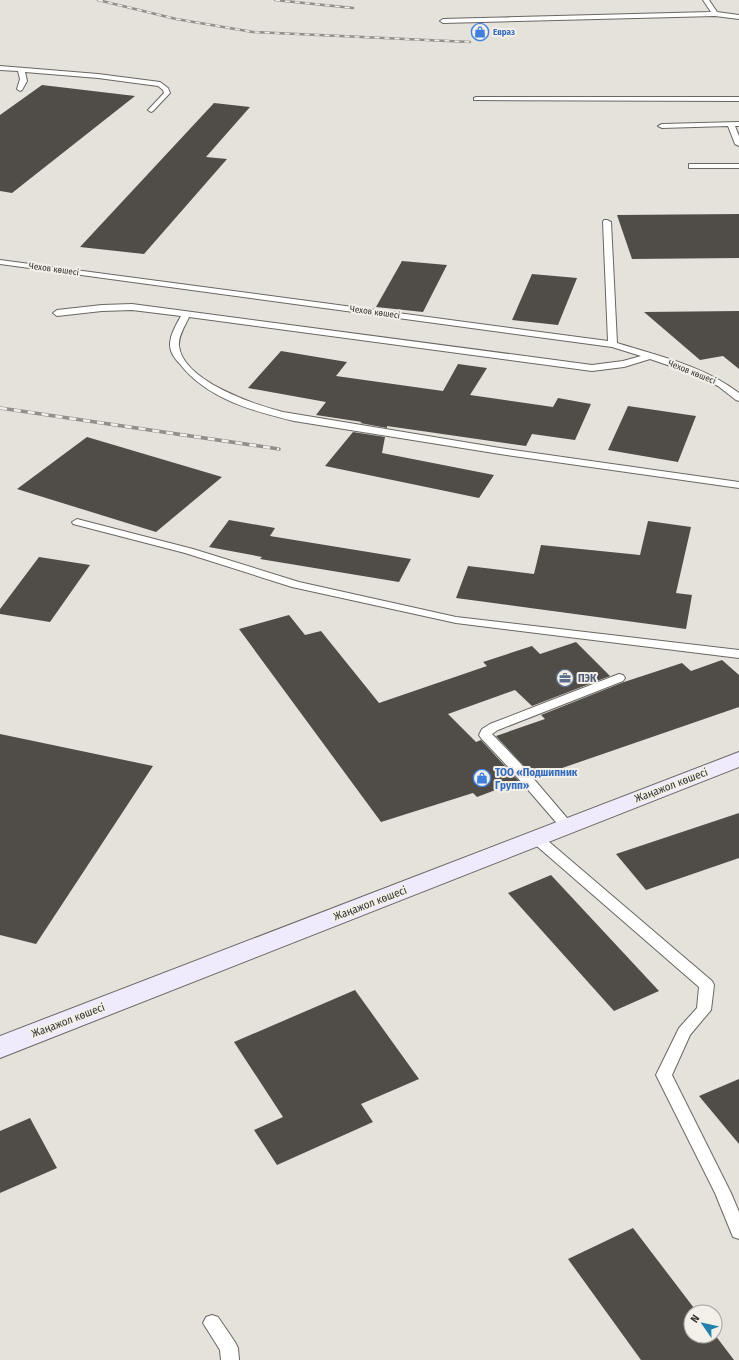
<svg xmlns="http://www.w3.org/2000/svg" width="739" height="1360" viewBox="0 0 739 1360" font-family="'Fira Sans Condensed',sans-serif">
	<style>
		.building { fill: #504d48 }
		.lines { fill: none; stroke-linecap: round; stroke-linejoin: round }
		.lane-casing { stroke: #6a6762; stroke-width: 2 }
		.secondary-casing { stroke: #6a6762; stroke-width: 2 }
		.lane { fill: #fff; fill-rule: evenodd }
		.secondary { fill: #f0ebfc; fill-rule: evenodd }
		.rail-far1-casing { stroke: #918f8b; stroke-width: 2.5 }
		.rail-casing { stroke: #918f8b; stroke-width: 3.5 }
		.rail-far1 { stroke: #f3efe9; stroke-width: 1.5; stroke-dasharray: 5; stroke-linecap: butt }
		.rail { stroke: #f3efe9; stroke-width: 2.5; stroke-dasharray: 7; stroke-linecap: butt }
		.labels { text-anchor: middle; stroke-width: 4; stroke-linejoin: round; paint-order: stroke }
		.far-shop-label { font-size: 9px; font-weight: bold; fill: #366cbe; stroke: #f3efe9; text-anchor: start }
		.far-street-label { font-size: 9px; fill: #353432; stroke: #f3efe9 }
		.service-label { font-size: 11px; font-weight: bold; fill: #4e5e75; stroke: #f3efe9; text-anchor: start }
		.shop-label { font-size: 11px; font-weight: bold; fill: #366cbe; stroke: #f3efe9; text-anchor: start }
		.street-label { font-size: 11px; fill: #353432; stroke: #f3efe9 }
	</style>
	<rect width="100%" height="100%" fill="#e5e2dc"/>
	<!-- building -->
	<g class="building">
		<path d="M 42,85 L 135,96 L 12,193 L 0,191 L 0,115 Z"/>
		<path d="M 214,103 L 250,107 L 206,157 L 227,159 L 144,254 L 80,247 Z"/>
		<path d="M 739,214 L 739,258 L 632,259 L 617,215 Z"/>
		<path d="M 402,261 L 447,265 L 423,312 L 376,307 Z"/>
		<path d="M 532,274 L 577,278 L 558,325 L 512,320 Z"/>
		<path d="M 739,311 L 739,369 L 723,356 L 700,360 L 644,312 Z"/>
		<path d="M 281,351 L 347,362 L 336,376 L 443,391 L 458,364 L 487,368 L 470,395 L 553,407 L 558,398 L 591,404 L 575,440 L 532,434 L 526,446 L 387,426 L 387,428 L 360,423 L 362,422 L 316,415 L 326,402 L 248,388 Z"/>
		<path d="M 628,406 L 696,416 L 678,462 L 608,450 Z"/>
		<path d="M 353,432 L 385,437 L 382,453 L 494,475 L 479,498 L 325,466 Z"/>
		<path d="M 87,437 L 222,477 L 156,532 L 17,489 Z"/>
		<path d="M 229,520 L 275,528 L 270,536 L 411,559 L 399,582 L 260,559 L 262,557 L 209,547 Z"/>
		<path d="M 648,521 L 691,527 L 676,593 L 692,595 L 686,629 L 456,598 L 468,566 L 534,574 L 541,545 L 640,555 Z"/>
		<path d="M 39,557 L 90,565 L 50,622 L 0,614 L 0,609 Z"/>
		<path d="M 289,615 L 305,635 L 321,631 L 379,703 L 487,666 L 483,662 L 532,646 L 540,654 L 576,642 L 610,676 L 532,706 L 515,690 L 448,714 L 476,742 L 481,740 L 519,781 L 477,797 L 473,793 L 381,822 L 239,629 Z"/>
		<path d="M 722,660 L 739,675 L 739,707 L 539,776 L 537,774 L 533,776 L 496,736 L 545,719 L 541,715 L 624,682 L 682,663 L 691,671 Z"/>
		<path d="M 0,734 L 153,766 L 36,944 L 0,935 Z"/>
		<path d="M 739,813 L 739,858 L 646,890 L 616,854 Z"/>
		<path d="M 551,875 L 659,991 L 614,1011 L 508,893 Z"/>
		<path d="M 355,990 L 419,1079 L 361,1104 L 373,1122 L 277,1165 L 254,1130 L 283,1117 L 234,1042 Z"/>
		<path d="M 739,1079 L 739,1144 L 699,1096 Z"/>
		<path d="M 30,1118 L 57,1168 L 0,1193 L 0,1131 Z"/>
		<path d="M 633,1228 L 697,1312 L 691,1312 L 691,1336 L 715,1335 L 734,1360 L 641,1360 L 568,1259 Z"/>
	</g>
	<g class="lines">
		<defs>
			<g id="lane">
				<path d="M 703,0 L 709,0 L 717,12 L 739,15 L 739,19 L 715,16 L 443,23 L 440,21 L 443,19 L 711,12 Z"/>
				<path d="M 0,66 L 98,74 L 160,82 L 168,88 L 170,93 L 153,111 L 151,112 L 148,110 L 164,93 L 163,90 L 158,86 L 98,78 L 25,72 L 27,81 L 22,90 L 20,91 L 17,89 L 20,79 L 18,71 L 0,70 Z"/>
				<path d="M 476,97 L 739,97 L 739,101 L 474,100 L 474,98 Z"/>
				<path d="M 739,122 L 739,126 L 735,126 L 739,136 L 739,146 L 735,144 L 728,126 L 662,128 L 658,126 L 662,124 Z"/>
				<rect x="689" y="164" width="50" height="4"/>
				<path d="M 604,220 L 607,220 L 611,222 L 617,343 C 659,356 704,366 739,393 L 739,401 L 736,400 L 718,386 L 694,374 L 650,359 L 624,367 L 592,371 L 189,317 C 185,326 178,336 179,346 C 183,381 255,405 283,412 L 500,448 L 739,482 L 739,488 L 500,454 L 294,421 C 253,411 207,399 180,364 C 175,359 170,352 170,345 C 170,335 176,325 181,316 L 132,310 L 102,311 L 57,316 L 53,313 L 57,310 L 102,305 L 132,304 L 592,365 L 623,361 L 641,356 L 612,347 L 0,264 L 0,260 L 608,341 L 603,222 Z"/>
				<path d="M 77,519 L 193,549 L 299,582 L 456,617 L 739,650 L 739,658 L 456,623 L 292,587 L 185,553 L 73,524 L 72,522 Z"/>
				<path d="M 619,674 L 623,675 L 625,678 L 623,681 L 498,730 L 492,734 L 521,764 L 573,825 L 571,828 L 566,829 L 561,828 L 511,770 L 481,738 L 479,735 L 482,729 L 490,724 Z"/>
				<path d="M 536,833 L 541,835 L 712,981 L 714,985 L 711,1010 L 690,1035 L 672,1075 L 731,1193 L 739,1212 L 739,1239 L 733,1237 L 715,1193 L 656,1075 L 679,1028 L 697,1008 L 699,987 L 531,841 L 529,838 L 531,835 Z"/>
				<path d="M 212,1315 L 218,1317 L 235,1342 L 238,1348 L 239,1360 L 221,1360 L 220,1350 L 203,1323 L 206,1317 Z"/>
			</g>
			<path id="secondary" d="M 739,752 L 739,767 L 0,1058 L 0,1036 Z"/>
		</defs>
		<!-- lane casing -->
		<use href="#lane" class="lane-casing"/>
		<!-- secondary casing -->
		<use href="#secondary" class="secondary-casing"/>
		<!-- lane -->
		<use href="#lane" class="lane"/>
		<!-- secondary -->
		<use href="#secondary" class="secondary"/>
		<defs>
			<g id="rail-far1">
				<path d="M 98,0 L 176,19 L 253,32 L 470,42"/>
				<path d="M 275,0 L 353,8"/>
			</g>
			<path id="rail" d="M 0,408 L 279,449"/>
		</defs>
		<!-- rail-far1 casing -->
		<use href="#rail-far1" class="rail-far1-casing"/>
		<!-- rail casing -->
		<use href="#rail" class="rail-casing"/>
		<!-- rail-far1 -->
		<use href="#rail-far1" class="rail-far1"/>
		<!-- rail -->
		<use href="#rail" class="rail"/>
	</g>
	<!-- icons -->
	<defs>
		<symbol id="shop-ring" viewBox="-11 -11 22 22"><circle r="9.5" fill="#f3efe9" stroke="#3f7fe0" stroke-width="1.5"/><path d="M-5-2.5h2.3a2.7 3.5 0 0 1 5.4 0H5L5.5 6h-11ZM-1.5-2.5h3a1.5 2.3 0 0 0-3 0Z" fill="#3f7fe0"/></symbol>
		<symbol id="office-ring" viewBox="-11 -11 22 22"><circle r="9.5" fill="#f3efe9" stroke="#5c6f8a" stroke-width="1.5"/><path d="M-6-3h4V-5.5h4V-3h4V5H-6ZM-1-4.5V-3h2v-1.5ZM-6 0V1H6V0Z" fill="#5c6f8a"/></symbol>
	</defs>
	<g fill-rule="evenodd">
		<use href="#shop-ring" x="470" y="22" width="20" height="20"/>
		<use href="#office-ring" x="555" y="668" width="20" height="20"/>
		<use href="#shop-ring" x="472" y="768" width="20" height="20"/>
	</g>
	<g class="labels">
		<!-- far-shop labels -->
		<g class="far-shop-label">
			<text x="493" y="35">Евраз</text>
		</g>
		<!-- far-street labels -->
		<g class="far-street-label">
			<text transform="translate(54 269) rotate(8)" y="3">Чехов көшесі</text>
			<text transform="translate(375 312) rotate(8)" y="3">Чехов көшесі</text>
			<text transform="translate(692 372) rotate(22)" y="3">Чехов көшесі</text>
		</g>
		<!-- service labels -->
		<g class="service-label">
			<text x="578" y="682">ПЭК</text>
		</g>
		<!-- shop labels -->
		<g class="shop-label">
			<text x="495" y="776">ТОО «Подшипник<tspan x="495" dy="13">Групп»</tspan></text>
		</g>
		<!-- street labels -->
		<g class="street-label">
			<text transform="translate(671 785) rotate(-21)" y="4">Жаңажол көшесі</text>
			<text transform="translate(370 903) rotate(-21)" y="4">Жаңажол көшесі</text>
			<text transform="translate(68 1020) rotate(-21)" y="4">Жаңажол көшесі</text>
		</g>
	</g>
	<!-- north arrow -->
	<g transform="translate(703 1324) rotate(304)"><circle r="19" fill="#f3efe9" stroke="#a7a4a0"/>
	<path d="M0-3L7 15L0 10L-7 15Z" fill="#2281ad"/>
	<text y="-6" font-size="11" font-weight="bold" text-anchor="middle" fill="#353432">N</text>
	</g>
</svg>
